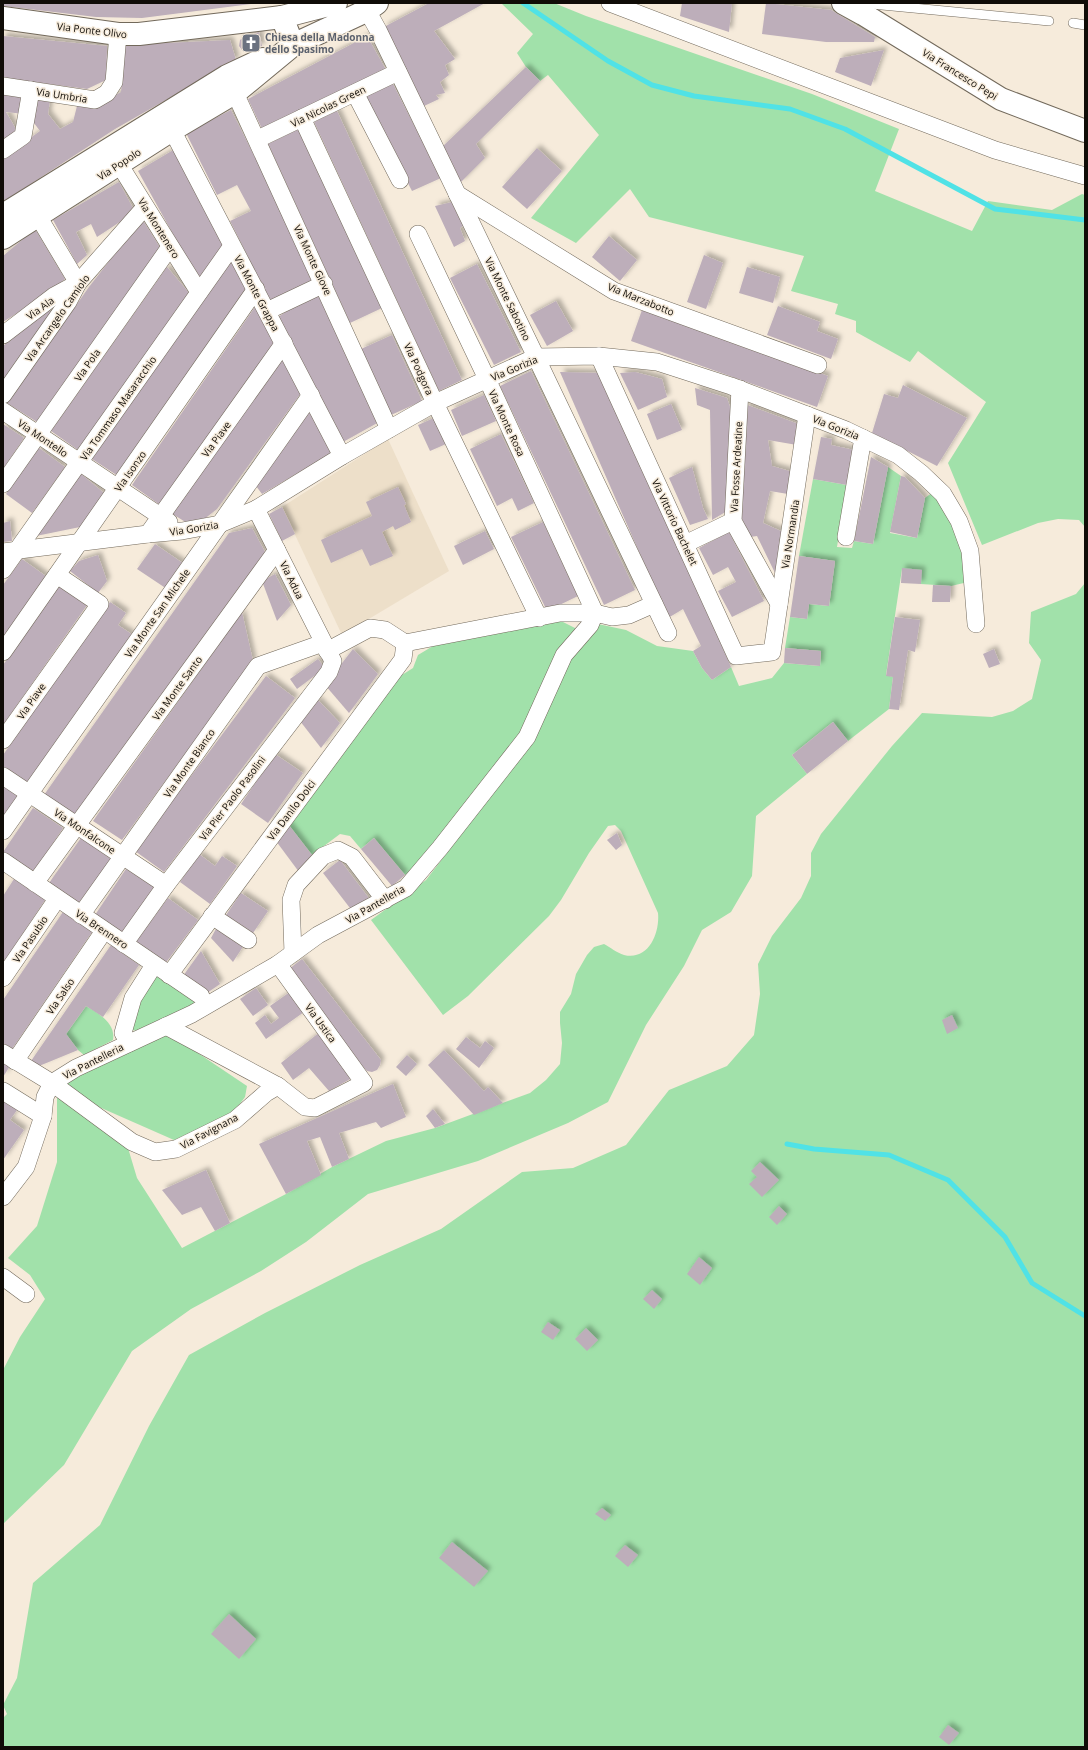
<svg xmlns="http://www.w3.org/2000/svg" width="1088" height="1750" viewBox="0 0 1088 1750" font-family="'Open Sans',sans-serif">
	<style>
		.built { fill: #eddfc9 }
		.green { fill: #a1e1aa }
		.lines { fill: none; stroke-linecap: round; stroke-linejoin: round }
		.stream { stroke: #50e2e6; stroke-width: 5 }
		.building { fill: #bdaeba; filter: url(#shadow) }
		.lane-casing { stroke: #72695b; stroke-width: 10 }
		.street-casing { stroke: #72695b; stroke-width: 18 }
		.secondary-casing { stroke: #72695b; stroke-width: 24 }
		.lane { stroke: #fff; stroke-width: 9 }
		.street { stroke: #fff; stroke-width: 17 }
		.secondary { stroke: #fff; stroke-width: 22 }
		.labels { text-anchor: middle; stroke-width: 3; stroke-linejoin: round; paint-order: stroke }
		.street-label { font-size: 10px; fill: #100c07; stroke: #f6ebdb }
		.worship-label { font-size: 10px; font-weight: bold; fill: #5b616d; stroke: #f6ebdb; text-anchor: start }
	</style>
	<defs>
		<filter id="shadow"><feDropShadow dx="3.5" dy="-3.5" stdDeviation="2" flood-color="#0004"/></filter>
	</defs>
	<rect width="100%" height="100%" fill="#f6ebdb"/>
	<!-- built -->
	<path class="built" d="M 388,439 L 449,571 L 342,635 L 282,507 Z"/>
	<!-- green -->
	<g class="green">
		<path d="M 501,3 L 554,3 L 586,16 L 812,94 L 899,129 L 875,191 L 972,231 L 988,201 L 1052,210 L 1082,194 L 1085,195 L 1085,527 L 1079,520 L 1058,519 L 1038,523 L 982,545 L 948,463 L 986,402 L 918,351 L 910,362 L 856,332 L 856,321 L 835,314 L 838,304 L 791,291 L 804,256 L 649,217 L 630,189 L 576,243 L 531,218 L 599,135 L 548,75 L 540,81 L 526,67 L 517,53 L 533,34 Z"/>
		<path d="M 888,467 L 901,476 L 890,533 L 917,538 L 925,498 L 933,492 L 956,526 L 968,582 L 951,586 L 921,584 L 921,570 L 902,569 L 886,675 L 893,677 L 889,709 L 848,741 L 833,722 L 792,755 L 807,774 L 756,816 L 752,876 L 731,912 L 702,930 L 684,966 L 646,1025 L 608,1102 L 568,1123 L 478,1161 L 368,1194 L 306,1242 L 261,1271 L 191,1309 L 132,1351 L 64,1465 L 3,1524 L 3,1370 L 20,1337 L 45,1299 L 30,1275 L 8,1258 L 37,1226 L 57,1162 L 57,1097 L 128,1148 L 137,1178 L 182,1248 L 286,1194 L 332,1167 L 386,1141 L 435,1128 L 530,1093 L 546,1080 L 560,1064 L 562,1043 L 560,1023 L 560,1012 L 571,994 L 576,974 L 587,955 L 594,947 L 604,944 C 610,947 617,953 624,955 C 648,961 660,934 658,913 L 621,831 L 615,825 L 608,826 L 589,853 L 561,900 L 549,916 L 468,996 L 443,1015 L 371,920 L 426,880 L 532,743 L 571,657 L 598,624 L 626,630 L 657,646 L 693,651 L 702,668 L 712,680 L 731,667 L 739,686 L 772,678 L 784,663 L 820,666 L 821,651 L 785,648 L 790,617 L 807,619 L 809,604 L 829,606 L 835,561 L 799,556 L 813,479 L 847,485 L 837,547 L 852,548 L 854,541 L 873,544 Z"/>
		<path d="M 1085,583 L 1085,1747 L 3,1747 L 3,1718 L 7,1714 L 3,1705 L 17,1678 L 33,1583 L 100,1525 L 149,1426 L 189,1355 L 265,1313 L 360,1265 L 441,1229 L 522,1172 L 573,1168 L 626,1145 L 669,1090 L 727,1066 L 754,1035 L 760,994 L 758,964 L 772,936 L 801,898 L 811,876 L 811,853 L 821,834 L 892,746 L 922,713 L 992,717 L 1013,711 L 1032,699 L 1041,660 L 1029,643 L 1031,612 L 1076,594 Z"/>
		<path d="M 557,619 L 577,629 L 522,737 L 412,872 L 405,875 L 374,838 L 361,849 L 350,836 L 340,834 L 312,855 L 288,824 L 394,680 L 413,668 L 418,655 L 433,646 Z"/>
		<path d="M 155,976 C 168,978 188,992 195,1004 L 138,1031 L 132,1030 C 133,1011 142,990 155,976 Z"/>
		<path d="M 86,1006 C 98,1013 116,1023 113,1040 L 84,1055 L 78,1050 L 66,1034 Z"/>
		<path d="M 161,1035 L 171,1035 L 247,1086 L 245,1097 L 236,1109 L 208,1127 L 188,1136 L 174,1140 L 99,1107 L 65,1084 L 95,1065 Z"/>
	</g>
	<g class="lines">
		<!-- stream -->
		<g class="stream">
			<path d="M 523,3 L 608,61 L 652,85 L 694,96 L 790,109 L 845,129 L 995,209 L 1085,220"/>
			<path d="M 787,1144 L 814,1149 L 889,1155 L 948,1180 L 1005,1237 L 1032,1283 L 1085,1316"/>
		</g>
	</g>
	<!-- building -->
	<g class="building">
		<path d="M 3,3 L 251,3 L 251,4 L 142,18 L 96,17 L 3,6 Z"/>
		<path d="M 429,3 L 485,3 L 434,31 L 455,59 L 445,65 L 449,75 L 440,82 L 445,93 L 436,95 L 439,99 L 424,106 L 384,27 Z"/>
		<path d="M 682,3 L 732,3 L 729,32 L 680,16 Z"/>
		<path d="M 766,3 L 831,10 L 875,37 L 874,42 L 826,42 L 762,34 Z"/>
		<path d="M 259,32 L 262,46 L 247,51 L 242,50 L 239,46 L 240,40 L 244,37 Z"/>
		<path d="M 3,36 L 107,46 L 106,80 L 87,89 L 3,78 Z"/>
		<path d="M 367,36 L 386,70 L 262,129 L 248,99 Z"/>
		<path d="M 230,40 L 236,60 L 115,129 L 3,202 L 3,158 L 40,131 L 31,119 L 35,98 L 50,100 L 48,114 L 60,129 L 73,122 L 77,106 L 99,105 L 121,92 L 125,45 Z"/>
		<path d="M 884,50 L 871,86 L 835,72 L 840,58 Z"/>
		<path d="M 526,67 L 540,81 L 476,144 L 485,158 L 460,183 L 442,147 Z"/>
		<path d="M 393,84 L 441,178 L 412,191 L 364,97 Z"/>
		<path d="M 3,93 L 25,96 L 24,114 L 6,112 L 17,131 L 3,139 Z"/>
		<path d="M 231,110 L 317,279 L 271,303 L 230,221 L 251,211 L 237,185 L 217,195 L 186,133 Z"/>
		<path d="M 337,111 L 462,380 L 439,391 L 314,122 Z"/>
		<path d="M 299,129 L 382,308 L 350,323 L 268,144 Z"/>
		<path d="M 537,148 L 562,171 L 527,209 L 502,187 Z"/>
		<path d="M 175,149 L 224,245 L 199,281 L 138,171 Z"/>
		<path d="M 119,182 L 135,212 L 97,237 L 91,224 L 76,232 L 87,255 L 77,264 L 53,220 Z"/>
		<path d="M 452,202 L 464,225 L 460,228 L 465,241 L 454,247 L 435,206 Z"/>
		<path d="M 142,219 L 161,249 L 37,422 L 7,403 L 89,287 Z"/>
		<path d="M 35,229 L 65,279 L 44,296 L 3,322 L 3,256 Z"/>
		<path d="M 609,236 L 637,260 L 620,281 L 592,257 Z"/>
		<path d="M 704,255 L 723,263 L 706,309 L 687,302 Z"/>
		<path d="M 231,259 L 247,289 L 118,476 L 92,459 Z"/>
		<path d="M 477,264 L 521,352 L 494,365 L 450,278 Z"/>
		<path d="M 167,267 L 190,294 L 78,450 L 51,431 Z"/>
		<path d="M 747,267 L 780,277 L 773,303 L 739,293 Z"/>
		<path d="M 318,291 L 379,422 L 343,442 L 278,317 Z"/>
		<path d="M 556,301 L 573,331 L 547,346 L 530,315 Z"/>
		<path d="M 257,304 L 275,342 L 160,505 L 132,485 Z"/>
		<path d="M 778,306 L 820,322 L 817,331 L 838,339 L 831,359 L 767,335 Z"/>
		<path d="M 47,309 L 53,313 L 3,383 L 3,346 Z"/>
		<path d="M 642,310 L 828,376 L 817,407 L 631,341 Z"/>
		<path d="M 392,335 L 422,401 L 391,415 L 361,349 Z"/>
		<path d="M 283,359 L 301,393 L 217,509 L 203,520 L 187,523 L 171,513 Z"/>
		<path d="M 531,371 L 635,590 L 604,605 L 500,386 Z"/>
		<path d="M 560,372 L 602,373 L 731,667 L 712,680 L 702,668 L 693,651 L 701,646 L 683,609 L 668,618 Z"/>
		<path d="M 635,372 L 662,379 L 667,397 L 638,410 L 620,373 Z"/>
		<path d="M 903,385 L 967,418 L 937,466 L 872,433 L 884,394 L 898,398 Z"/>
		<path d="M 695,388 L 727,398 L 732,413 L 727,511 L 712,520 L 710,410 L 697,405 Z"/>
		<path d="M 484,395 L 496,421 L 462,436 L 451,410 Z"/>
		<path d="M 671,404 L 682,430 L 657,440 L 647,414 Z"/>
		<path d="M 745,404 L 801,425 L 797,445 L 768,440 L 772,466 L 793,472 L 788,494 L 770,491 L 763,523 L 783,532 L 776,575 L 757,536 L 750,537 L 742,519 Z"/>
		<path d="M 310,411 L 332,453 L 262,494 L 256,486 Z"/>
		<path d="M 434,418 L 446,444 L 430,451 L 418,425 Z"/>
		<path d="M 3,424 L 24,438 L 3,469 Z"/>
		<path d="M 501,434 L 534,503 L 518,511 L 512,498 L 497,506 L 470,449 Z"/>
		<path d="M 821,437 L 832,439 L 831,445 L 854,450 L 847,485 L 813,479 Z"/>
		<path d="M 39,448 L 65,467 L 32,513 L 6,494 Z"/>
		<path d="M 871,457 L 888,467 L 873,544 L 854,541 Z"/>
		<path d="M 692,467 L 703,508 L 708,519 L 690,525 L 669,478 Z"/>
		<path d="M 81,474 L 104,493 L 80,527 L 36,536 Z"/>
		<path d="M 901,476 L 905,477 L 925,498 L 917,538 L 890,532 Z"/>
		<path d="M 398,487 L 406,504 L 404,505 L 411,522 L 395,530 L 393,526 L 382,532 L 393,556 L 370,566 L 362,549 L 331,563 L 321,540 L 372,516 L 366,502 Z"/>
		<path d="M 282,507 L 295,534 L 282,541 L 269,514 Z"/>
		<path d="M 10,521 L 12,541 L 3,542 L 3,523 Z"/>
		<path d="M 543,522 L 578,596 L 547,611 L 511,537 Z"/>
		<path d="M 252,528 L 265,552 L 75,814 L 44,795 L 229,533 Z"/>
		<path d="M 485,531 L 494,549 L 463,565 L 454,546 Z"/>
		<path d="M 729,532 L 764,601 L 732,617 L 718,591 L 736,582 L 728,567 L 713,575 L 699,548 Z"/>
		<path d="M 155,544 L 184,564 L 167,589 L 137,569 Z"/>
		<path d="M 98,555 L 107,581 L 98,593 L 70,571 L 79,561 Z"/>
		<path d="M 799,556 L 835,561 L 829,606 L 809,604 L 807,619 L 790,617 Z"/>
		<path d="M 22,559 L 47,577 L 3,639 L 3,585 Z"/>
		<path d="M 902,568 L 922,570 L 921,584 L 901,583 Z"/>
		<path d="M 275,574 L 291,605 L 277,621 L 262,581 Z"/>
		<path d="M 59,585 L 87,605 L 3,725 L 3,665 Z"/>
		<path d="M 933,585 L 951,586 L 950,602 L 932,602 Z"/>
		<path d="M 110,602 L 126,613 L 118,625 L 133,635 L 28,785 L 3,767 L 3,755 Z"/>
		<path d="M 242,612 L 253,661 L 122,840 L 93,821 Z"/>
		<path d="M 895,617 L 920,620 L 915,652 L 908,650 L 899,710 L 889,709 L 893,677 L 886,676 Z"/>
		<path d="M 785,648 L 821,651 L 820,666 L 784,663 Z"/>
		<path d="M 353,649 L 378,674 L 349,713 L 325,685 Z"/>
		<path d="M 994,649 L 1000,664 L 989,668 L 983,654 Z"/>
		<path d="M 318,659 L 325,668 L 297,689 L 290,679 Z"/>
		<path d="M 266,676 L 295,698 L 164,872 L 135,851 Z"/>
		<path d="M 317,699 L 340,723 L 321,748 L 300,721 Z"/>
		<path d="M 833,722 L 848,741 L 807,774 L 792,755 Z"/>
		<path d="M 275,754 L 303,773 L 268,823 L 241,804 Z"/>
		<path d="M 3,784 L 19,796 L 3,819 Z"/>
		<path d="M 33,808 L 63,828 L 33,873 L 3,852 Z"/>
		<path d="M 288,824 L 312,855 L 299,872 L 276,841 Z"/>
		<path d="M 617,833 L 622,845 L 616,850 L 607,840 Z"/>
		<path d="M 81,838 L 111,859 L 78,904 L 49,883 Z"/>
		<path d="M 374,838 L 405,875 L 392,886 L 361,849 Z"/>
		<path d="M 199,854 L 215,866 L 222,856 L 237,866 L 210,904 L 180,882 Z"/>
		<path d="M 340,860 L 371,901 L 353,912 L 323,873 Z"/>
		<path d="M 126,869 L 154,887 L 122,934 L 95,915 Z"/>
		<path d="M 14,879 L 45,900 L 3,963 L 3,896 Z"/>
		<path d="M 241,893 L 268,911 L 253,933 L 226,915 Z"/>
		<path d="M 168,898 L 198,920 L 164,965 L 135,943 Z"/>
		<path d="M 63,912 L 92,932 L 12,1049 L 3,1043 L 3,1000 Z"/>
		<path d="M 216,929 L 244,945 L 233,962 L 211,938 Z"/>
		<path d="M 111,945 L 139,965 L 103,1017 L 86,1006 L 66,1034 L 78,1050 L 39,1066 L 31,1061 Z"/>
		<path d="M 201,951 L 220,984 L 207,993 L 183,976 Z"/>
		<path d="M 302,959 L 381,1060 L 380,1065 L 377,1070 L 372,1072 L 367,1071 L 363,1067 L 289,969 Z"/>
		<path d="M 256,988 L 268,1005 L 253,1016 L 240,999 Z"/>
		<path d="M 290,992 L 304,1012 L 266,1039 L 255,1023 L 265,1015 L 271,1024 L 279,1018 L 270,1006 Z"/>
		<path d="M 952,1015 L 958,1028 L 947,1034 L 942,1020 Z"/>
		<path d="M 320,1032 L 352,1078 L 329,1091 L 309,1068 L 293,1080 L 281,1063 Z"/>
		<path d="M 466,1037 L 480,1048 L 485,1041 L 494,1048 L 479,1068 L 456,1049 Z"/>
		<path d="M 444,1050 L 484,1091 L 488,1087 L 503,1103 L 474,1115 L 428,1065 Z"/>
		<path d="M 407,1055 L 417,1064 L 406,1076 L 396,1067 Z"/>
		<path d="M 3,1062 L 10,1066 L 3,1077 Z"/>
		<path d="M 393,1084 L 406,1117 L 381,1128 L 376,1122 L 339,1133 L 349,1159 L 332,1167 L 320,1137 L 307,1141 L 321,1175 L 286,1194 L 259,1144 Z"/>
		<path d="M 3,1100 L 17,1110 L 10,1120 L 24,1130 L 3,1160 Z"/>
		<path d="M 433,1109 L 445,1124 L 435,1128 L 426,1116 Z"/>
		<path d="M 760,1162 L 779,1180 L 762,1197 L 749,1184 L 757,1177 L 751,1171 Z"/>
		<path d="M 206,1170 L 230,1223 L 215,1231 L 201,1207 L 182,1215 L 162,1190 Z"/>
		<path d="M 779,1206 L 787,1214 L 777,1225 L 769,1217 Z"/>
		<path d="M 699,1257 L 712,1268 L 700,1285 L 687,1274 Z"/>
		<path d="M 652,1290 L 662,1299 L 654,1309 L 643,1299 Z"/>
		<path d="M 548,1322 L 560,1330 L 553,1340 L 541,1332 Z"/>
		<path d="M 586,1328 L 598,1340 L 587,1351 L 575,1339 Z"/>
		<path d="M 602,1508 L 611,1515 L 605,1521 L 595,1514 Z"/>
		<path d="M 452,1542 L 488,1571 L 474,1587 L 439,1558 Z"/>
		<path d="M 625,1545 L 638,1555 L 628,1567 L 615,1556 Z"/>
		<path d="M 229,1614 L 256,1639 L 239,1659 L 211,1634 Z"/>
		<path d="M 948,1725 L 959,1733 L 949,1745 L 939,1737 Z"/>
	</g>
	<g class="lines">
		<defs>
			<g id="lane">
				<path d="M 861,3 L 1049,21"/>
				<path d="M 1073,23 L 1085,25"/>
			</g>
			<g id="street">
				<path d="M 363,3 L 378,30 L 536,357 L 668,633"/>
				<path d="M 610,3 L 995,150 L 1085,176"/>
				<path d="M 230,82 L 389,429"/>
				<path d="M 3,86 L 95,100 L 107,93 L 114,82 L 118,34"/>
				<path d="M 355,93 L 400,180"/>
				<path d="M 302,118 L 435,403 L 539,618"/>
				<path d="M 172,130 L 342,456"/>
				<path d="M 258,139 L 398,72"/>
				<path d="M 3,150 L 23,136 L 31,90"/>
				<path d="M 119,164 L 199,292"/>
				<path d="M 457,194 L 614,291 L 818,365"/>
				<path d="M 32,206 L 78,283"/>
				<path d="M 267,311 L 324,284"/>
				<path d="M 3,335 L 54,296 L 78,283"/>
				<path d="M 599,356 L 736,656 L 772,652 L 807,415"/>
				<path d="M 740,389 L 733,521 L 779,604"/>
				<path d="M 3,395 L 68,302 L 78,283 L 145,207"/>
				<path d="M 3,411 L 169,522"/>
				<path d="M 3,484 L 170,247"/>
				<path d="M 148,534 L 284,343"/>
				<path d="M 846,537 L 863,438"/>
				<path d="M 685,544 L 733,521"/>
				<path d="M 3,552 L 148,534 L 182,531 L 220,524 L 256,509 L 342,456 L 435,403 L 536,357 L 599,356 L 657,362 L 731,386 L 846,430 L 898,455 L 921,473 L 943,494 L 959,521 L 970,551 L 976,624"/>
				<path d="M 3,570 L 232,246"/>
				<path d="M 327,651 L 370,628 L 385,630 L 405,643 L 560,613 L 595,613 L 612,617 L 629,615 L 654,604"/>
				<path d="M 3,652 L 256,289"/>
				<path d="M 3,740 L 100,604 L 57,575"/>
				<path d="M 3,776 L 166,885"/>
				<path d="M 3,831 L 311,395"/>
				<path d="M 3,861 L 201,996"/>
				<path d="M 35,883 L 277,550"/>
				<path d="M 81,915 L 258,666 L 323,643"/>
				<path d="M 212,916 L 248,940"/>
				<path d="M 124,944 L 166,885 L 329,672 L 333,661 L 256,509"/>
				<path d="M 293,953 L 291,900 L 296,885 L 323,856 L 338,850 L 352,857 L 385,900"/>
				<path d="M 169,975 L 403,659 L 405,643"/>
				<path d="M 3,978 L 57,899"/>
				<path d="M 166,1026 L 278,1086"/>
				<path d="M 129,1043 L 123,1033 L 133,998 L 154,965"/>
				<path d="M 3,1053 L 52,1083 L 132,1142 L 155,1152 L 176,1149 L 235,1120 L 266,1093 L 278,1086 L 305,1107 L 315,1108 L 364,1083 L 278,964"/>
				<path d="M 15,1061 L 104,931"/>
				<path d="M 3,1091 L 43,1116"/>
				<path d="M 3,1197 L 26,1167 L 43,1116 L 45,1097 L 52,1083 L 76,1068 L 192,1014 L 278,964 L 318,935 L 406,888 L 440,848 L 527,737 L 564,655 L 590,625 L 595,613 L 487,379 L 418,234"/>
				<path d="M 3,1277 L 26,1294"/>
			</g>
			<g id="secondary">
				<path d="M 336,3 L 282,17 L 293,45 L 366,11 L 377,3"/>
				<path d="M 843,3 L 863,14 L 1001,99 L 1085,131"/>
				<path d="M 3,18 L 118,34 L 139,34 L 282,17"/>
				<path d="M 3,215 L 227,76 L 263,59"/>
				<path d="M 3,238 L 172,130 L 236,92 L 293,45"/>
			</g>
		</defs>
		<!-- lane casing -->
		<use href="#lane" class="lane-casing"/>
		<!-- street casing -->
		<use href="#street" class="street-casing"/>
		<!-- secondary casing -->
		<use href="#secondary" class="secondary-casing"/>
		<!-- lane -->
		<use href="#lane" class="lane"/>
		<!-- street -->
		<use href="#street" class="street"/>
		<!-- secondary -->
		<use href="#secondary" class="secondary"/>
	</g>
	<!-- icons -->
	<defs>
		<symbol id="church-square" viewBox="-11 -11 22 22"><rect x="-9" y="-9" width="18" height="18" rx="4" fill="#6b7280" stroke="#f6ebdb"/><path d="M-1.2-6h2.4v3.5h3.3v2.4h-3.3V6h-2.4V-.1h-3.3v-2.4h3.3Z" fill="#fff"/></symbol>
	</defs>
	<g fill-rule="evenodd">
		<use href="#church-square" x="240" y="32" width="22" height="22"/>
	</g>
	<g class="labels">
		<!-- street labels -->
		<g class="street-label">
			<text transform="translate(92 30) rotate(7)" y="4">Via Ponte Olivo</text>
			<text transform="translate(960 74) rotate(32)" y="4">Via Francesco Pepi</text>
			<text transform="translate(62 95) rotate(9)" y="4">Via Umbria</text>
			<text transform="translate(328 106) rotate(-26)" y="4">Via Nicolas Green</text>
			<text transform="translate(119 164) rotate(-33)" y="4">Via Popolo</text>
			<text transform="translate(159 228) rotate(58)" y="4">Via Montenero</text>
			<text transform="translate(313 260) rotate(65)" y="4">Via Monte Giove</text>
			<text transform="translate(257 293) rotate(62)" y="4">Via Monte Grappa</text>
			<text transform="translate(508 299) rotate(64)" y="4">Via Monte Sabotino</text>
			<text transform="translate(641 299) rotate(22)" y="4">Via Marzabotto</text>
			<text transform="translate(40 308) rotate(-36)" y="4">Via Ala</text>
			<text transform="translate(57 318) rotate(-55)" y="4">Via Arcangelo Camiolo</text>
			<text transform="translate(87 365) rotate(-55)" y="4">Via Pola</text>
			<text transform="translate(514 368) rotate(-23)" y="4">Via Gorizia</text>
			<text transform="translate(419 369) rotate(65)" y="4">Via Podgora</text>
			<text transform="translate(118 408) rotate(-55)" y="4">Via Tommaso Masaracchio</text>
			<text transform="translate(507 423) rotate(65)" y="4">Via Monte Rosa</text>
			<text transform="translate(836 427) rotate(22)" y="4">Via Gorizia</text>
			<text transform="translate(43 438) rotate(34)" y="4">Via Montello</text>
			<text transform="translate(216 439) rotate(-54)" y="4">Via Piave</text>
			<text transform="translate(736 467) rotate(-87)" y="4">Via Fosse Ardeatine</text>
			<text transform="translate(130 471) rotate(-55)" y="4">Via Isonzo</text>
			<text transform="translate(675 522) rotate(65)" y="4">Via Vittorio Bachelet</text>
			<text transform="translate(194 528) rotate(-9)" y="4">Via Gorizia</text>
			<text transform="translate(790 534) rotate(-81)" y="4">Via Normandia</text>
			<text transform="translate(292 580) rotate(64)" y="4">Via Adua</text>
			<text transform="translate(157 613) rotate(-55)" y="4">Via Monte San Michele</text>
			<text transform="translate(177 688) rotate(-54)" y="4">Via Monte Santo</text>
			<text transform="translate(31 701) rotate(-55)" y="4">Via Piave</text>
			<text transform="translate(189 763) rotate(-55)" y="4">Via Monte Bianco</text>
			<text transform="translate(232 798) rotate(-53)" y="4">Via Pier Paolo Pasolini</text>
			<text transform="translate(291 810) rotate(-53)" y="4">Via Danilo Dolci</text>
			<text transform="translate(85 831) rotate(34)" y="4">Via Monfalcone</text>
			<text transform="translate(375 904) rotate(-30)" y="4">Via Pantelleria</text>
			<text transform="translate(102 929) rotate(34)" y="4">Via Brennero</text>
			<text transform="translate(30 939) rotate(-56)" y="4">Via Pasubio</text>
			<text transform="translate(60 996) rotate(-56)" y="4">Via Salso</text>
			<text transform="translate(321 1023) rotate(54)" y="4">Via Ustica</text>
			<text transform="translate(93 1061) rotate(-27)" y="4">Via Pantelleria</text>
			<text transform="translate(209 1131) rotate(-28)" y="4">Via Favignana</text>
		</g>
		<!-- worship labels -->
		<g class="worship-label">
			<text x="265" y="41">Chiesa della Madonna<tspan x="265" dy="12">dello Spasimo</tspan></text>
		</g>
	</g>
	<!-- border -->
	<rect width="1088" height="1750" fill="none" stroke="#100c07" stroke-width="8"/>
</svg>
